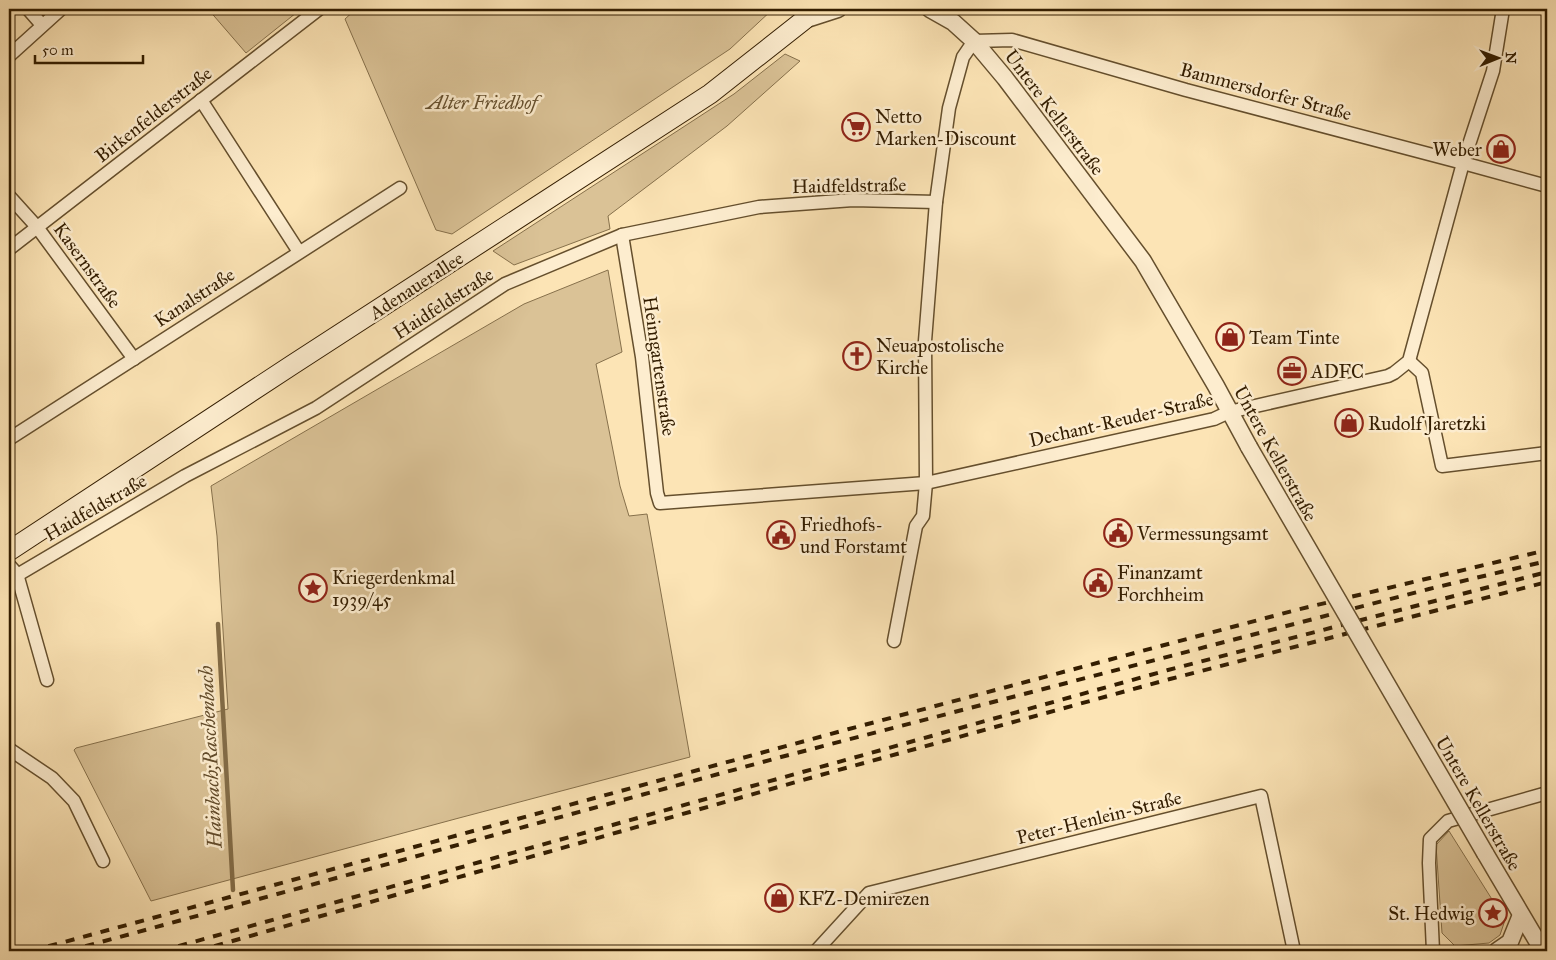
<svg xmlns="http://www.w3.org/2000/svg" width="1556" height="960" viewBox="0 0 1556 960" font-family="'IM FELL Great Primer',serif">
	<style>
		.green { fill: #dac296; stroke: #86704b }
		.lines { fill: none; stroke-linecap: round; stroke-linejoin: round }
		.stream { stroke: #836c47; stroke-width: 4.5 }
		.minor-casing { stroke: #654f2d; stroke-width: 15 }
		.tertiary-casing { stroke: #654f2d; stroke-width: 19 }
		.secondary-casing { stroke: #331d00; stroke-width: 21 }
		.minor { stroke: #fdedcf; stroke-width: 12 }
		.tertiary { stroke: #fdedcf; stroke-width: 16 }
		.secondary { stroke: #fdedcf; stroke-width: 19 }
		.rail { stroke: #331d00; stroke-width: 4; stroke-dasharray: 9 9; stroke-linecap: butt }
		.tertiary-bridge-casing { stroke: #654f2d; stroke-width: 19; stroke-linecap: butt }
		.tertiary-bridge { stroke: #fdedcf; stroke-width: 16 }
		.labels { text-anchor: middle; stroke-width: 5; stroke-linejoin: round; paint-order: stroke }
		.street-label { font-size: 19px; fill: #331d00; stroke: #fdedcf }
		.park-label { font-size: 19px; font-style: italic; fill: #654f2d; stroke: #fdedcf }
		.poi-label { font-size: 19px; fill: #331d00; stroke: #fdedcf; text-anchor: start }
		.water-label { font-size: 20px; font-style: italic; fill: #624b2a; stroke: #fdedcf }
	</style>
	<rect width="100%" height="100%" fill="#fce4b5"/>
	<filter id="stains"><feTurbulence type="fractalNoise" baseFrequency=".004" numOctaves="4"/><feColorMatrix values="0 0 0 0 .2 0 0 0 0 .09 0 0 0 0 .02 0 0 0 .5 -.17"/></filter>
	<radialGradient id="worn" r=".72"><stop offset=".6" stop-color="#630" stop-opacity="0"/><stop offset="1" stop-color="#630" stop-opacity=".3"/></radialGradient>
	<!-- green -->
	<g class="green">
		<path d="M 208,9 L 301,9 L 246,53 Z"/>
		<path d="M 356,9 L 773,9 L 730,49 L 452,234 L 436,230 L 345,19 Z"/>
		<path d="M 785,54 L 800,61 L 727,126 L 608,216 L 610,229 L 514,265 L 493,251 L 734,94 Z"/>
		<path d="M 608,270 L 622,352 L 596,364 L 620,486 L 629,516 L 647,514 L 690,757 L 459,818 L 151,901 L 74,750 L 76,748 L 228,709 L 217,536 L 211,486 L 524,304 Z"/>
		<path d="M 1449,831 L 1505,920 L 1500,935 L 1489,943 L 1455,946 L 1442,933 L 1436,845 Z"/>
	</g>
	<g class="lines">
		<!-- stream -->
		<path class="stream" d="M 218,624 L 233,890"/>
		<defs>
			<g id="minor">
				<path d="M 28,9 L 42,25"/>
				<path d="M 9,56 L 61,9"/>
				<path d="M 201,100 L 299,252"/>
				<path d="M 9,196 L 37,227 L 134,359"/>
				<path d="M 622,235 L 642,357 L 657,493 L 660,503 L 926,483 L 1214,419 L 1229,412 L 1388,376 L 1394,373 L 1409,361 L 1463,163 L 1493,71 L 1503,9"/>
				<path d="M 9,249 L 319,9"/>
				<path d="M 1409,361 L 1422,373 L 1442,466 L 1547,453"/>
				<path d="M 9,439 L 400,188"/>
				<path d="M 9,565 L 17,574 L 47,680"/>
				<path d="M 9,580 L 185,476 L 316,408 L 505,284 L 622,235 L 759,207 L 853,200 L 936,202"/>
				<path d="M 894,641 L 916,526 L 923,516 L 926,483 L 925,341 L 936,202 L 949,108 L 963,57 L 974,41 L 1012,40 L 1186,90 L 1463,163 L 1547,186"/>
				<path d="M 9,749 L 52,778 L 74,801 L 103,861"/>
				<path d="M 816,951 L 869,893 L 1261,796 L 1294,951"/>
				<path d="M 1433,951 L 1429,863 L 1430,839 L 1448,821 L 1547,793"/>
			</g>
			<g id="tertiary">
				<path d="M 930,9 L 953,22 L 974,41 L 1005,78 L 1143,261 L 1216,386 L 1249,447"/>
				<path d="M 804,20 L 838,9"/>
				<path d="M 1485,853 L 1543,951"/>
				<path d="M 1497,951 L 1510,942 L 1521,915"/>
			</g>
			<path id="secondary" d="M 9,551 L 292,365 L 710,94 L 804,20 L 814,9"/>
		</defs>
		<!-- minor casing -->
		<use href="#minor" class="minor-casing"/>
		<!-- tertiary casing -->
		<use href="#tertiary" class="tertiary-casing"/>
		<!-- secondary casing -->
		<use href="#secondary" class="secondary-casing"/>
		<!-- minor -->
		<use href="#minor" class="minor"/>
		<!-- tertiary -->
		<use href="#tertiary" class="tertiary"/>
		<!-- secondary -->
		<use href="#secondary" class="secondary"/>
		<!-- rail -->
		<g class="rail">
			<path d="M 31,951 L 849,729 L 1296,610 L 1547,550"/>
			<path d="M 68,951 L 781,757 L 1429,589 L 1547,561"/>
			<path d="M 161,951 L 1168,670 L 1547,572"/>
			<path d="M 197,951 L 835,771 L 1170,679 L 1547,582"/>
		</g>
		<defs>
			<path id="tertiary-bridge" d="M 1249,447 L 1485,853"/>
		</defs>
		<!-- tertiary-bridge casing -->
		<use href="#tertiary-bridge" class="tertiary-bridge-casing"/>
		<!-- tertiary-bridge -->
		<use href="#tertiary-bridge" class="tertiary-bridge"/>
	</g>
	<!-- icons -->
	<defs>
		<symbol id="supermarket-ring" viewBox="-11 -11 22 22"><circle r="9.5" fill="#fdedcf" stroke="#8f2418" stroke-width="1.5"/><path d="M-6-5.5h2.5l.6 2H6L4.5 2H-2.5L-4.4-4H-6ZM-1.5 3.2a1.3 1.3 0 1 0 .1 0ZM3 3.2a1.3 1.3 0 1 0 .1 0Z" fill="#8f2418"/></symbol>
		<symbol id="shop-ring" viewBox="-11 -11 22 22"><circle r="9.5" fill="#fdedcf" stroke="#8f2418" stroke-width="1.5"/><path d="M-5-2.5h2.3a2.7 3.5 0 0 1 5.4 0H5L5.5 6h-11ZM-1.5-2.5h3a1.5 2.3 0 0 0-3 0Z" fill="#8f2418"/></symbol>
		<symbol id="church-ring" viewBox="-11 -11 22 22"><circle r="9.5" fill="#fdedcf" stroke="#8f2418" stroke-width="1.5"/><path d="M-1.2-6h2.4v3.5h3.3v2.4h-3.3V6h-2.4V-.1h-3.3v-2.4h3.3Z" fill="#8f2418"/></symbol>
		<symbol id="office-ring" viewBox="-11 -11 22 22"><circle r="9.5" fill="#fdedcf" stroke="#8f2418" stroke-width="1.5"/><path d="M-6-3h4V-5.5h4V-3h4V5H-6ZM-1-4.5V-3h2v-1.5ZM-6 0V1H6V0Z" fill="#8f2418"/></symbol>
		<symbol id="civic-ring" viewBox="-11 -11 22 22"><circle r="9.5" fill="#fdedcf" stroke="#8f2418" stroke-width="1.5"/><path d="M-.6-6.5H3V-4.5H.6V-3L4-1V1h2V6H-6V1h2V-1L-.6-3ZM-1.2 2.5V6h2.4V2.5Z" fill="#8f2418"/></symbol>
		<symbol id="sight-ring" viewBox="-11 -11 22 22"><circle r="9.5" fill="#fdedcf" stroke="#8f2418" stroke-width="1.5"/><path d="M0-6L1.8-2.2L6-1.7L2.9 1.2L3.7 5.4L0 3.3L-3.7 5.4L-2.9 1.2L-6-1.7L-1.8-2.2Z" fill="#8f2418"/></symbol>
	</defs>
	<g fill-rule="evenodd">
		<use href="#supermarket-ring" x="840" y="111" width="32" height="32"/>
		<use href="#shop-ring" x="1485" y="133" width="32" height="32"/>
		<use href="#shop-ring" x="1214" y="321" width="32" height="32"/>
		<use href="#church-ring" x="841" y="340" width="32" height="32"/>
		<use href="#office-ring" x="1276" y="355" width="32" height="32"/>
		<use href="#shop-ring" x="1333" y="407" width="32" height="32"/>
		<use href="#civic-ring" x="1102" y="517" width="32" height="32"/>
		<use href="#civic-ring" x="765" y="519" width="32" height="32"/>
		<use href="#civic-ring" x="1082" y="567" width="32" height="32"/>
		<use href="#sight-ring" x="297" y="572" width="32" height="32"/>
		<use href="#shop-ring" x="763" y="882" width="32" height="32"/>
		<use href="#sight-ring" x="1477" y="897" width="32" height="32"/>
	</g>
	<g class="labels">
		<!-- street labels -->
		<g class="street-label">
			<text transform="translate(1266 91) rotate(15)" y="7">Bammersdorfer Straße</text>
			<text transform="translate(1055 112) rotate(53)" y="7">Untere Kellerstraße</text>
			<text transform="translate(153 114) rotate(-38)" y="7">Birkenfelderstraße</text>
			<text transform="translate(849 185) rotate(-1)" y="7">Haidfeldstraße</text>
			<text transform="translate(88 265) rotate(54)" y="7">Kasernstraße</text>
			<text transform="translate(416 285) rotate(-33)" y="7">Adenauerallee</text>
			<text transform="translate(194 297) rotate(-33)" y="7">Kanalstraße</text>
			<text transform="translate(443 303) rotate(-33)" y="7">Haidfeldstraße</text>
			<text transform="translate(660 366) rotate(82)" y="7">Heimgartenstraße</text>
			<text transform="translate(1121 419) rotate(-13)" y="7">Dechant-Reuder-Straße</text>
			<text transform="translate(1276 453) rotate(61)" y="7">Untere Kellerstraße</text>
			<text transform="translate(95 507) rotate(-30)" y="7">Haidfeldstraße</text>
			<text transform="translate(1479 803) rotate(60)" y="7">Untere Kellerstraße</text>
			<text transform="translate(1099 817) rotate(-14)" y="7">Peter-Henlein-Straße</text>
		</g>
		<!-- park labels -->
		<g class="park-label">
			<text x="482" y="109">Alter Friedhof</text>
		</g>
		<!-- poi labels -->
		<g class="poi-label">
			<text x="875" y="123">Netto<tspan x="875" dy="22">Marken-Discount</tspan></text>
			<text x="1482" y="156" text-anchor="end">Weber</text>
			<text x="1249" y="344">Team Tinte</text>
			<text x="876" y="352">Neuapostolische<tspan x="876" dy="22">Kirche</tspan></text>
			<text x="1311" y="378">ADFC</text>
			<text x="1368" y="430">Rudolf Jaretzki</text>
			<text x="800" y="531">Friedhofs-<tspan x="800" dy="22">und Forstamt</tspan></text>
			<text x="1137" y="540">Vermessungsamt</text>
			<text x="1117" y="579">Finanzamt<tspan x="1117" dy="22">Forchheim</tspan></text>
			<text x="332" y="584">Kriegerdenkmal<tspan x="332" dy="22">1939/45</tspan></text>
			<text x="798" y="905">KFZ-Demirezen</text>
			<text x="1474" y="920" text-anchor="end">St. Hedwig</text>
		</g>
		<!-- water labels -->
		<g class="water-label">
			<text transform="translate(210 757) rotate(-93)" y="7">Hainbach;Raschenbach</text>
		</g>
	</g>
	<!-- margin -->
	<rect width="1556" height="960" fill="none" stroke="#fce4b5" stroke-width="30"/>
	<rect x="10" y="10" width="1536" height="940" fill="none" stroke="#331d00" stroke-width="2.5"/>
	<rect x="15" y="15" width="1526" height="930" fill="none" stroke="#331d00"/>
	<!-- north arrow -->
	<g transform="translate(1498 58) rotate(89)" stroke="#fdedcf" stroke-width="4" paint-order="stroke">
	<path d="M0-4L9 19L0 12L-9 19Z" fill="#331d00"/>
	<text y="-8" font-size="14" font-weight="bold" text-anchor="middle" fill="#331d00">N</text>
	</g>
	<!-- scale -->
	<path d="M35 55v8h108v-8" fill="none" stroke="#331d00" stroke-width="2.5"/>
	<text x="42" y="55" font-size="15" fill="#331d00" stroke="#fdedcf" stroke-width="4" paint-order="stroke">50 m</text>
	<rect width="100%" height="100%" filter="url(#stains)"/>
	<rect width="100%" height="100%" fill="url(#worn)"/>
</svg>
